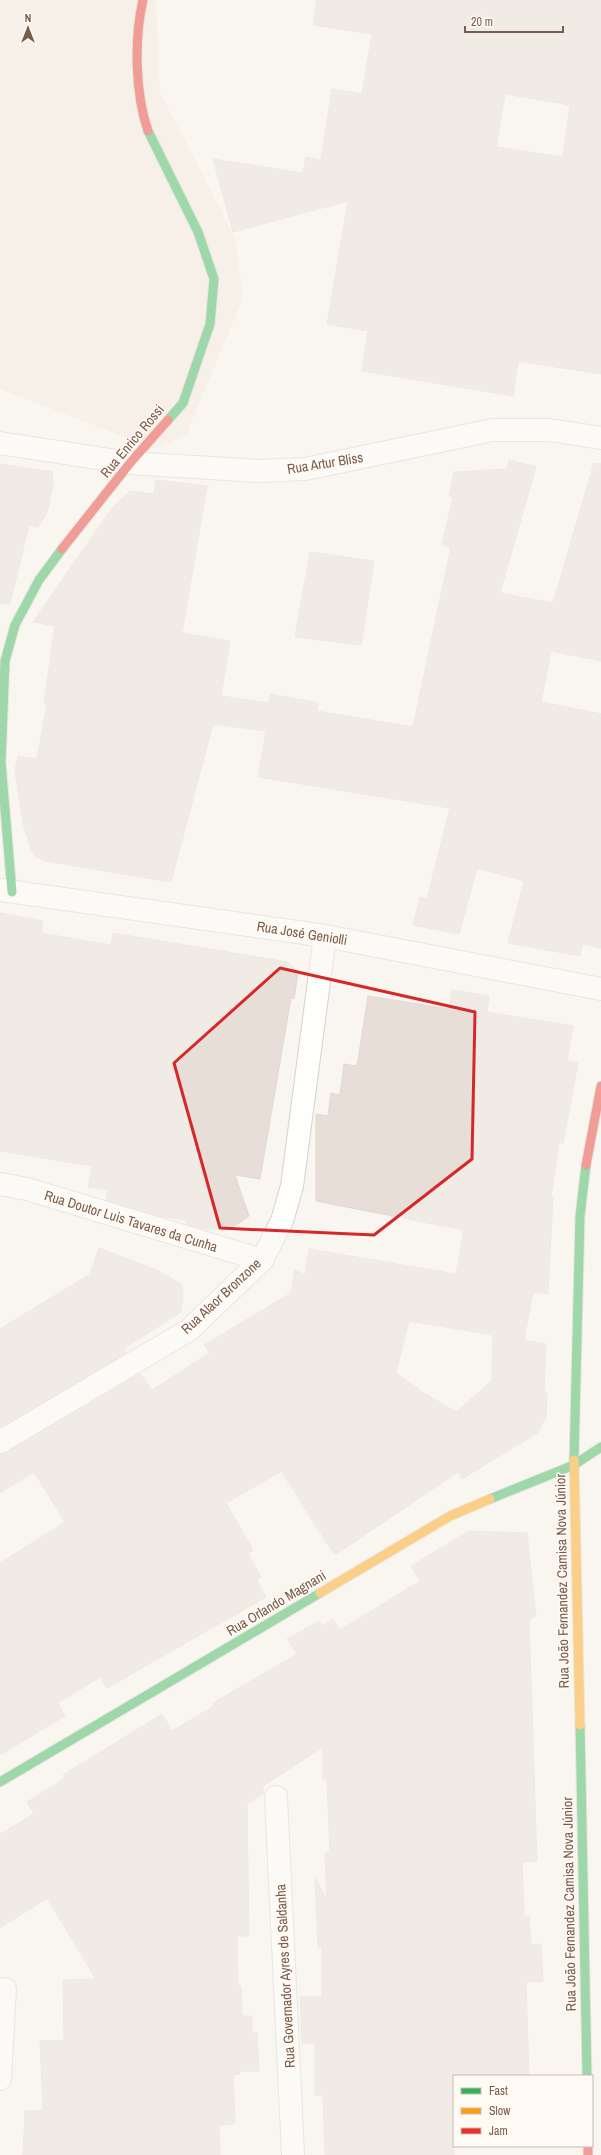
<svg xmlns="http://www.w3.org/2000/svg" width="601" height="2155" viewBox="0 0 601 2155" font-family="'Archivo Narrow',sans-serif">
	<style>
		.residential { fill: #f2e8de }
		.building { fill: #e6ded7; stroke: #e2d8d2; fill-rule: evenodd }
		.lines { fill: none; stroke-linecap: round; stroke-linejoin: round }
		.street-casing { stroke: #d7d1cb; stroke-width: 24 }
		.fast-casing { stroke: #d9d2cb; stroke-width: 11 }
		.slow-casing { stroke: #d9d2cb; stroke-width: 11 }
		.jam-casing { stroke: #d9d2cb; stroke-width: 11 }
		.path { stroke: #dcd5d0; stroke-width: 2.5; stroke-dasharray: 1 3; stroke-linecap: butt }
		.street { stroke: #fefefd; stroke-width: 22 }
		.fast { stroke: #30b455; stroke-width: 9 }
		.slow { stroke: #ff9f0a; stroke-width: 9 }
		.jam { stroke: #e5322d; stroke-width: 9 }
		.marked { fill: none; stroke: #d62828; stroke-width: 3; stroke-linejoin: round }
		.labels { text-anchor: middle; stroke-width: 3; stroke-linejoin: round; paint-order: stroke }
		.street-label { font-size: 14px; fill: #7a5c4d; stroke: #fffaf3 }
	</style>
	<rect width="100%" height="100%" fill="#f9f5f0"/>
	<!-- residential -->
	<path class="residential" d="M 0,0 L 156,0 L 160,92 L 236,240 L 243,298 L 186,435 L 156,449 L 0,389 Z"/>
	<!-- building -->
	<g class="building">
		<path d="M 317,0 L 601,0 L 601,374 L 518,361 L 513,396 L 362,371 L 368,331 L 327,324 L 348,201 L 233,232 L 213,159 L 303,173 L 306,157 L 321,160 L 332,89 L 362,94 L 372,34 L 313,25 ZM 505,94 L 570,105 L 563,157 L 496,147 Z"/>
		<path d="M 509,460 L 536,467 L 500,593 L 553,603 L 594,463 L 601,464 L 601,661 L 551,651 L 541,702 L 601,714 L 601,948 L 582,944 L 580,956 L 508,943 L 524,881 L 477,868 L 459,934 L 413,925 L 420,897 L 427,899 L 450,808 L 258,777 L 266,731 L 213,724 L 171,882 L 46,861 L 35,856 L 32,852 L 23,823 L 15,771 L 18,756 L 37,759 L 47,704 L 44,703 L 55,626 L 33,622 L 112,508 L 130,491 L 154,494 L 156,480 L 207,486 L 182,633 L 230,641 L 221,696 L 269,703 L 271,694 L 318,703 L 317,711 L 413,727 L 451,547 L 442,545 L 453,497 L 449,496 L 454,472 L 507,469 Z"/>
		<path d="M 0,464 L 52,472 L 53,485 L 47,513 L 38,527 L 29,525 L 10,604 L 0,603 Z"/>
		<path d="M 310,552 L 374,561 L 361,645 L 295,637 Z"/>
		<path d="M 0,913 L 43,921 L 41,933 L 111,945 L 113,933 L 288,962 L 298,973 L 294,999 L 291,998 L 260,1179 L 235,1175 L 249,1216 L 238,1224 L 224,1229 L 204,1229 L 186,1224 L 187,1220 L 163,1217 L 106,1200 L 108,1190 L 88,1187 L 92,1166 L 0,1151 Z"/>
		<path d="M 452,990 L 489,996 L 487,1012 L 573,1026 L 567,1061 L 578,1063 L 563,1143 L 559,1142 L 551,1197 L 553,1197 L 548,1294 L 533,1292 L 524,1340 L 546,1344 L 544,1392 L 547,1393 L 546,1417 L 537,1433 L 462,1479 L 458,1472 L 335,1555 L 282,1471 L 226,1503 L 253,1550 L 248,1554 L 261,1577 L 257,1580 L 266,1597 L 107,1688 L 100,1677 L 58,1703 L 65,1716 L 0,1755 L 0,1563 L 65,1522 L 34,1472 L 0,1493 L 0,1454 L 6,1453 L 140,1374 L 152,1390 L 210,1353 L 204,1345 L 291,1293 L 295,1270 L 305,1275 L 309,1249 L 456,1274 L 464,1230 L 316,1201 L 316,1114 L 328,1116 L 331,1093 L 340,1095 L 344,1064 L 357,1066 L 368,996 L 449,1009 ZM 409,1321 L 493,1335 L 492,1381 L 456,1412 L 424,1393 L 396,1373 Z"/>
		<path d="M 99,1248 L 159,1271 L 182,1285 L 183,1296 L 181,1312 L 123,1349 L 126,1353 L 0,1427 L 0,1329 L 90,1274 Z"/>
		<path d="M 469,1531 L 527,1533 L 536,1616 L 529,1620 L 537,1861 L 522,1862 L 524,1916 L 529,1916 L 531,1945 L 541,1944 L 543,1981 L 526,1982 L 529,2076 L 454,2076 L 454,2155 L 325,2155 L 323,2095 L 315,2095 L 315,2043 L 302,2043 L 300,1997 L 322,1997 L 322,1947 L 318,1947 L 315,1878 L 327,1900 L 325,1852 L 330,1852 L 327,1780 L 323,1780 L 323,1747 L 262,1787 L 264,1793 L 247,1804 L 249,1936 L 237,1936 L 238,1986 L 241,1986 L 242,2014 L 243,2016 L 252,2016 L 252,2033 L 257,2033 L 259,2071 L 239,2071 L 240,2074 L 233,2075 L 235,2124 L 219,2125 L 220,2155 L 23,2155 L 25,2111 L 43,2110 L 40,2041 L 64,2040 L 63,1980 L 96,1979 L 47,1898 L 0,1928 L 0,1834 L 34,1814 L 27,1802 L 65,1778 L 63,1775 L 162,1714 L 172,1731 L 214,1706 L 213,1703 L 297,1654 L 287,1639 L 319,1621 L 322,1626 L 333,1619 L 340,1630 L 420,1581 L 411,1566 Z"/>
	</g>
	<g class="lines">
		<defs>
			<g id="street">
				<path d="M 0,443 L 130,463 L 258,471 L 305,469 L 493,430 L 549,430 L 601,438"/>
				<path d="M 0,890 L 325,936 L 601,989"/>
				<path d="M 0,1184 L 27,1189 L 262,1260"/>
				<path d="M 0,1442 L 189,1330 L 262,1260 L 282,1221 L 292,1186 L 325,936"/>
				<path d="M 276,1797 L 293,2155"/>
				<path d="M 0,2079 L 5,1989"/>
			</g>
			<g id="fast">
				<path d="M 148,131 L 198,232 L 214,279 L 210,324 L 183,403 L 168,420"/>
				<path d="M 12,892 L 1,762 L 5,661 L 15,625 L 39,580 L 62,549"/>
				<path d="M 574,1460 L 580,1216 L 586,1165"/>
				<path d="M 490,1499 L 574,1465 L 601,1447"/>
				<path d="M 580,1725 L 587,2076"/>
				<path d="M 0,1782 L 320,1593"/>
			</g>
			<g id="slow">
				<path d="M 574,1460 L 580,1725"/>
				<path d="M 320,1593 L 450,1516 L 490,1499"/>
			</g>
			<g id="jam">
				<path d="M 143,0 C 134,39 135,93 148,131"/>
				<path d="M 62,549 L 130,463 L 168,420"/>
				<path d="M 586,1165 L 601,1086"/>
				<path d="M 588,2146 L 588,2155"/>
			</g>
		</defs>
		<!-- street casing -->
		<use href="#street" class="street-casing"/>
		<!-- fast casing -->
		<use href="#fast" class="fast-casing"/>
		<!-- slow casing -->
		<use href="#slow" class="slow-casing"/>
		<!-- jam casing -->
		<use href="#jam" class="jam-casing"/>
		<!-- path -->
		<path class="path" d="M 205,1354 L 333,1553"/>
		<!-- street -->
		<use href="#street" class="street"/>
		<!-- fast -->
		<use href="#fast" class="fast"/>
		<!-- slow -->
		<use href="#slow" class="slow"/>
		<!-- jam -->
		<use href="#jam" class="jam"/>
	</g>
	<!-- marked area -->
	<path d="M0 0H601V2155H0ZM 280,968 L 475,1012 L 472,1159 L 374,1235 L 220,1228 L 174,1063 Z" fill="#f9f5f0" fill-opacity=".55" fill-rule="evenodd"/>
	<path class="marked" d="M 280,968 L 475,1012 L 472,1159 L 374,1235 L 220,1228 L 174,1063 Z"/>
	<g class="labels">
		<!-- street labels -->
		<g class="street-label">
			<text transform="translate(132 441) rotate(-50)" y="5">Rua Enrico Rossi</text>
			<text transform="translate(325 463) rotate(-9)" y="5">Rua Artur Bliss</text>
			<text transform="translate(302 933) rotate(9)" y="5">Rua José Geniolli</text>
			<text transform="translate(131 1221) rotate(17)" y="5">Rua Doutor Luis Tavares da Cunha</text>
			<text transform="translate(221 1296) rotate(-43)" y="5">Rua Alaor Bronzone</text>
			<text transform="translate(562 1581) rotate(-91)" y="5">Rua João Fernandez Camisa Nova Júnior</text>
			<text transform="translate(276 1603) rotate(-31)" y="5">Rua Orlando Magnani</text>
			<text transform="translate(569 1904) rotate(-91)" y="5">Rua João Fernandez Camisa Nova Júnior</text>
			<text transform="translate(285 1976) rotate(-93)" y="5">Rua Governador Ayres de Saldanha</text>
		</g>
	</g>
	<!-- legend -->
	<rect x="453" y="2075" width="140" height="72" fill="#fffaf3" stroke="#cabbb1"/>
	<rect x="461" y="2088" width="20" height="6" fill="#30b455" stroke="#cabbb1"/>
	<text x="489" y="2095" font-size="12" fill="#7a5c4d">Fast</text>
	<rect x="461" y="2108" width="20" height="6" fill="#ff9f0a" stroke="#cabbb1"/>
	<text x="489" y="2115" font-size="12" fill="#7a5c4d">Slow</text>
	<rect x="461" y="2128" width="20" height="6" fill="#e5322d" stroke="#cabbb1"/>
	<text x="489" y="2135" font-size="12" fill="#7a5c4d">Jam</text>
	<!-- north arrow -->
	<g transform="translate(28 28)" stroke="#fffaf3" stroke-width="3" paint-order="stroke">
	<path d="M0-3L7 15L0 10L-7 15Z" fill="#7a5c4d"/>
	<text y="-6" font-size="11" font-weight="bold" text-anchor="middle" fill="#7a5c4d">N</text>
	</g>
	<!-- scale -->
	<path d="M465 26v6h98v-6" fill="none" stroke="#7a5c4d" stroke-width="2"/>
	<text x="471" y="26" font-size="12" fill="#7a5c4d" stroke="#fffaf3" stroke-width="3" paint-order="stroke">20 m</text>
</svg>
